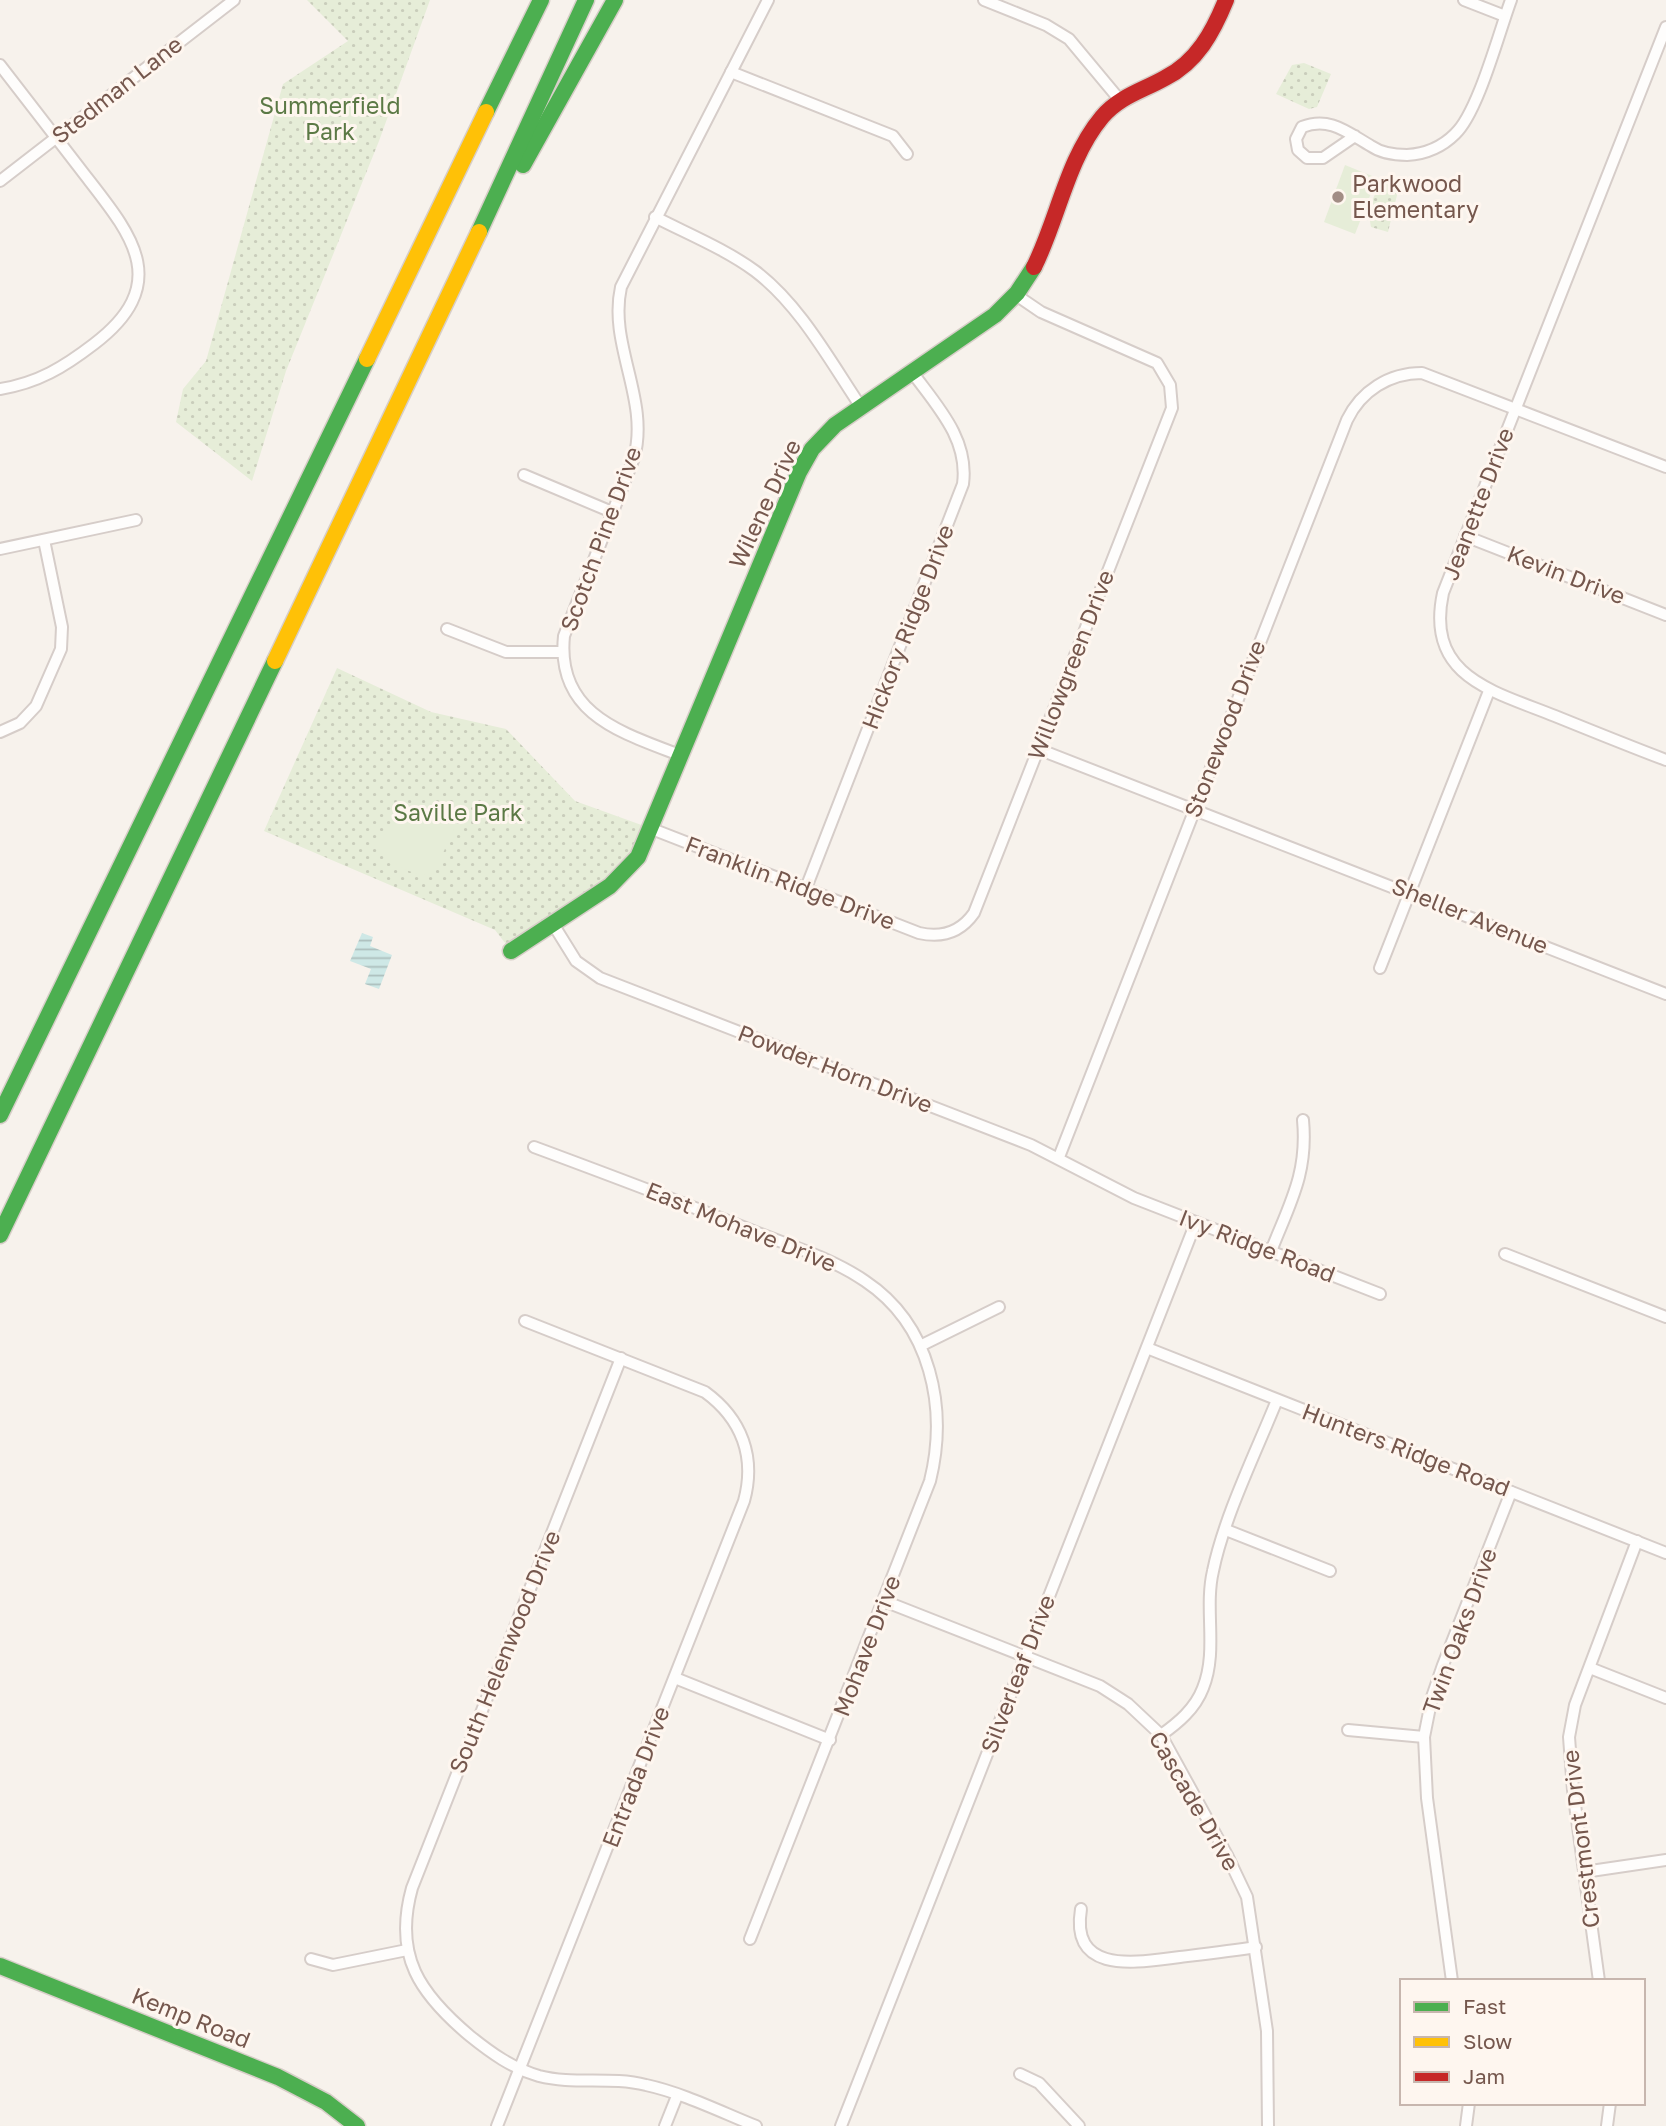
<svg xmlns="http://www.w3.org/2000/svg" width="1666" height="2126" viewBox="0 0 1666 2126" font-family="'Golos Text',sans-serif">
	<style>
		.park { fill: url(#park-dots) }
		.garden { fill: #e6edd8 }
		.water { fill: url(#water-rules) }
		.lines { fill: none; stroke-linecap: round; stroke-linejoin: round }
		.street-casing { stroke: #d6cdc9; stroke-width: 14 }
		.fast-casing { stroke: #d7cec8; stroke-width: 19 }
		.slow-casing { stroke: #d7cec8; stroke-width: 19 }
		.jam-casing { stroke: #d7cec8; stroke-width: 19 }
		.street { stroke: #fefdfc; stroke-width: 10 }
		.fast { stroke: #4caf50; stroke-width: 16 }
		.slow { stroke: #ffc107; stroke-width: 16 }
		.jam { stroke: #c62828; stroke-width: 16 }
		.poi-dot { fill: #a28d85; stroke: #fef6ef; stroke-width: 2.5 }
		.labels { text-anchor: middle; stroke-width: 6; stroke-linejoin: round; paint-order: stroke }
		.street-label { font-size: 23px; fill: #75574d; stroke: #fef6ef }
		.park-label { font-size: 23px; fill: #5b7945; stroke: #fef6ef }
		.poi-label { font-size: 23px; fill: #75574d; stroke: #fef6ef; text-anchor: start }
	</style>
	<defs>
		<pattern id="park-dots" width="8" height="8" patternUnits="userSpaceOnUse" patternTransform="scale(1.75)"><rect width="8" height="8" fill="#e6edd8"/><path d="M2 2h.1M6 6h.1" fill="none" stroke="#c9cdbb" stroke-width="1.8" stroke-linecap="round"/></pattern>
		<pattern id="water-rules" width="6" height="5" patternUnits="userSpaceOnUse" patternTransform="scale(1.75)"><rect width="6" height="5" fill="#cee8e6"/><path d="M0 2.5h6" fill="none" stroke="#acbfbd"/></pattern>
	</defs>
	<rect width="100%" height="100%" fill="#f7f2ec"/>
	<!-- park -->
	<g class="park">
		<path d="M 307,0 L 430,0 L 379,141 L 286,371 L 252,481 L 176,422 L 183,389 L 206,361 L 283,84 L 348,41 Z"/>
		<path d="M 1304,63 L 1331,74 L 1317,107 L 1309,109 L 1276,94 L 1292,65 Z"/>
		<path d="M 1389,179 L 1399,187 L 1388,232 L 1371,227 C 1367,208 1373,190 1389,179 Z"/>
		<path d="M 337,668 L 431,712 L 506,729 L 575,801 L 647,827 L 626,866 L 509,948 L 495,930 L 264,831 Z"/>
	</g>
	<!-- garden -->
	<g class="garden">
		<path d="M 1345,165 L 1377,178 L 1355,234 L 1324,222 Z"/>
		<path d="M 428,810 L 456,813 L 458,820 L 434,873 C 414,880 388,861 377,845 L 397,825 Z"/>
	</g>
	<!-- water -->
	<path class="water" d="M 362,933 L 373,937 L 370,946 L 392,955 L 379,989 L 365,984 L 371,969 L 350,961 Z"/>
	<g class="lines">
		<defs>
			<g id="street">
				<path d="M 984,0 L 1046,25 L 1069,39 L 1119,99"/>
				<path d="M 1464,0 L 1505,16"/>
				<path d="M 1666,27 L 1443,593 C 1425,677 1493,691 1555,716 C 1592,731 1629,746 1666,760"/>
				<path d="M 0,65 C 26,99 52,132 78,166 C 126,229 178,280 94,344 C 64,367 38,383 0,389"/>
				<path d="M 731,72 L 893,136 L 907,154"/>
				<path d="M 1355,136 L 1323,158 L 1307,158 L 1298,150 L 1296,139 L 1302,127 C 1330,116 1348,133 1371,146 C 1381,153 1395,155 1407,155 C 1425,154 1442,147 1455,134 C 1478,113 1499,32 1511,0"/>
				<path d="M 0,181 L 234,0"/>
				<path d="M 655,217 C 688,234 725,249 755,271 C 800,305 830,361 861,407"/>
				<path d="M 524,475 L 612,512"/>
				<path d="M 1465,536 L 1666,615"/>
				<path d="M 0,549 L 136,520"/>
				<path d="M 447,629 L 506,652 L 563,652"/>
				<path d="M 0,732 L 20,723 L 36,706 L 61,649 L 62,627 L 44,540"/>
				<path d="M 1038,749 L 1666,994"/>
				<path d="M 682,756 C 623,733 556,715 564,636 L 634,458 C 650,399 608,345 621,287 L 768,0"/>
				<path d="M 652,829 L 919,933 C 941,938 960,933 974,913 L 1172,408 L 1170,385 L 1157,363 L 1041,312 L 1016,295"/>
				<path d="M 806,888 L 963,484 C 969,439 937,406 912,372"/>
				<path d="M 553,924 L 576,961 L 600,978 L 1031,1145 L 1134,1198 L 1380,1294"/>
				<path d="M 1380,968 L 1489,691"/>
				<path d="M 534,1147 C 604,1173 674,1199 743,1227 C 783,1244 829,1256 865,1281 C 931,1325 948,1408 930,1481 L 750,1939"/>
				<path d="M 1059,1157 L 1347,420 C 1361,391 1389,373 1422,373 L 1666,467"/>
				<path d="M 1271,1251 C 1290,1203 1308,1173 1303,1120"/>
				<path d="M 1505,1254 L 1666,1317"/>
				<path d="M 922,1345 L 999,1307"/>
				<path d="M 1147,1348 L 1666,1553"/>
				<path d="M 621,1358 L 412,1888 C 393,1956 420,1994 470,2036 C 491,2053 512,2068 539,2076 C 574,2085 610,2076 646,2085 C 683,2093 721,2112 756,2126"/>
				<path d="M 1226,1530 L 1330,1571"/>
				<path d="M 884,1601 L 1100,1686 L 1128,1704 L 1161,1735 L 1227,1855 L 1247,1897 L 1267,2031 L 1268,2126"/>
				<path d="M 1590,1668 L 1666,1698"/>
				<path d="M 675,1678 L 830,1740"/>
				<path d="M 1348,1730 L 1424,1737"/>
				<path d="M 1161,1735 C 1178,1723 1195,1709 1203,1688 C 1218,1651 1204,1609 1213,1571 C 1224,1517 1256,1452 1277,1400"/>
				<path d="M 1584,1872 L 1666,1860"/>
				<path d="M 1081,1909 C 1070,1976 1138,1962 1180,1957 C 1205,1954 1231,1951 1256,1947"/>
				<path d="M 311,1959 L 333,1965 L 407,1950"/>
				<path d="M 1452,1981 L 1427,1798 L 1424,1737 L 1432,1697 L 1443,1665 L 1511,1492"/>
				<path d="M 1599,1981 L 1573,1790 L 1569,1737 L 1575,1705 L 1637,1541"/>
				<path d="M 1020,2074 L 1039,2083 L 1079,2126"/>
				<path d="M 497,2126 L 744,1501 C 756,1457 742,1419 705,1392 L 525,1321"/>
				<path d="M 665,2126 L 677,2096"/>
				<path d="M 841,2126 L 1196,1222"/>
				<path d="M 1466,2126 L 1469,2103"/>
				<path d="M 1607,2126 L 1610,2103"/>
			</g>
			<g id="fast">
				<path d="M 486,112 L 541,0"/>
				<path d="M 523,165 L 615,0"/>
				<path d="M 479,232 L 586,0"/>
				<path d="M 511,951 L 610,886 L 638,857 L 799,472 L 812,449 L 835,425 L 995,315 L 1017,293 L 1034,267"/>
				<path d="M 0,1115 L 367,359"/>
				<path d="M 0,1235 L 275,661"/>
				<path d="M 0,1966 L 278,2077 L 326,2102 L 357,2126"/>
			</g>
			<g id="slow">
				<path d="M 367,359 L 486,112"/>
				<path d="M 275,661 L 479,232"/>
			</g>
			<path id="jam" d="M 1034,267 C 1058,219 1067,159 1102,117 C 1120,96 1142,91 1165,78 C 1197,62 1213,32 1226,0"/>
		</defs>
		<!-- street casing -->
		<use href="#street" class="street-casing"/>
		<!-- fast casing -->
		<use href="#fast" class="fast-casing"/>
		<!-- slow casing -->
		<use href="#slow" class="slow-casing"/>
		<!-- jam casing -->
		<use href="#jam" class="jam-casing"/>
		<!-- street -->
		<use href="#street" class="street"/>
		<!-- fast -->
		<use href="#fast" class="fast"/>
		<!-- slow -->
		<use href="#slow" class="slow"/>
		<!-- jam -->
		<use href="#jam" class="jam"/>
	</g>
	<!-- markers -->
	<circle class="poi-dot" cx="1338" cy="197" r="7"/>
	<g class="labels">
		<!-- street labels -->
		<g class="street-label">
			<text transform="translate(117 90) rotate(-38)" y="8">Stedman Lane</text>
			<text transform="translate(765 504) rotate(-65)" y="8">Wilene Drive</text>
			<text transform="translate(1478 504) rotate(-69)" y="8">Jeanette Drive</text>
			<text transform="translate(601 539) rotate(-70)" y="8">Scotch Pine Drive</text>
			<text transform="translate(1566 575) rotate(21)" y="8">Kevin Drive</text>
			<text transform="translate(908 627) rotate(-69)" y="8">Hickory Ridge Drive</text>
			<text transform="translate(1071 665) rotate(-69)" y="8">Willowgreen Drive</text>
			<text transform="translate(1225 729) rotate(-69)" y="8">Stonewood Drive</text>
			<text transform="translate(790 883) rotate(21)" y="8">Franklin Ridge Drive</text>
			<text transform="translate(1470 916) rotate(22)" y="8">Sheller Avenue</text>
			<text transform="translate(835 1069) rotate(21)" y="8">Powder Horn Drive</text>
			<text transform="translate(741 1227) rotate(22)" y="8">East Mohave Drive</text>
			<text transform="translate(1257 1246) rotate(21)" y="8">Ivy Ridge Road</text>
			<text transform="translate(1406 1450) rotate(21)" y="8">Hunters Ridge Road</text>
			<text transform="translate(1460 1631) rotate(-70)" y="8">Twin Oaks Drive</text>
			<text transform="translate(867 1646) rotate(-69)" y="8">Mohave Drive</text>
			<text transform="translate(505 1652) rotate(-68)" y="8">South Helenwood Drive</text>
			<text transform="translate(1018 1674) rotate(-69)" y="8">Silverleaf Drive</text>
			<text transform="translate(636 1777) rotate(-69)" y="8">Entrada Drive</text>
			<text transform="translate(1194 1801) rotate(60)" y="8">Cascade Drive</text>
			<text transform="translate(1581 1839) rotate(-97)" y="8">Crestmont Drive</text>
			<text transform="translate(191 2018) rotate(22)" y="8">Kemp Road</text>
		</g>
		<!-- park labels -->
		<g class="park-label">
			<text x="330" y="114">Summerfield<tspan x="330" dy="26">Park</tspan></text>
			<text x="458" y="821">Saville Park</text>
		</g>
		<!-- poi labels -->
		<g class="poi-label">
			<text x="1352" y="192">Parkwood<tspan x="1352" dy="26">Elementary</tspan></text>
		</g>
	</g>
	<!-- legend -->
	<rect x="1400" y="1979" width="245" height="126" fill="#fef6ef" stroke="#c7b6ae" stroke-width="2"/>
	<rect x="1414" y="2002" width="35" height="10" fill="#4caf50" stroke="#c7b6ae" stroke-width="2"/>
	<text x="1463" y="2014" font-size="21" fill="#75574d">Fast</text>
	<rect x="1414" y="2037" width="35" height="10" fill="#ffc107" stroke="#c7b6ae" stroke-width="2"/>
	<text x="1463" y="2049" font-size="21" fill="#75574d">Slow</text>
	<rect x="1414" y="2072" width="35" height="10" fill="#c62828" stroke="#c7b6ae" stroke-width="2"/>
	<text x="1463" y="2084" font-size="21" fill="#75574d">Jam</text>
</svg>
